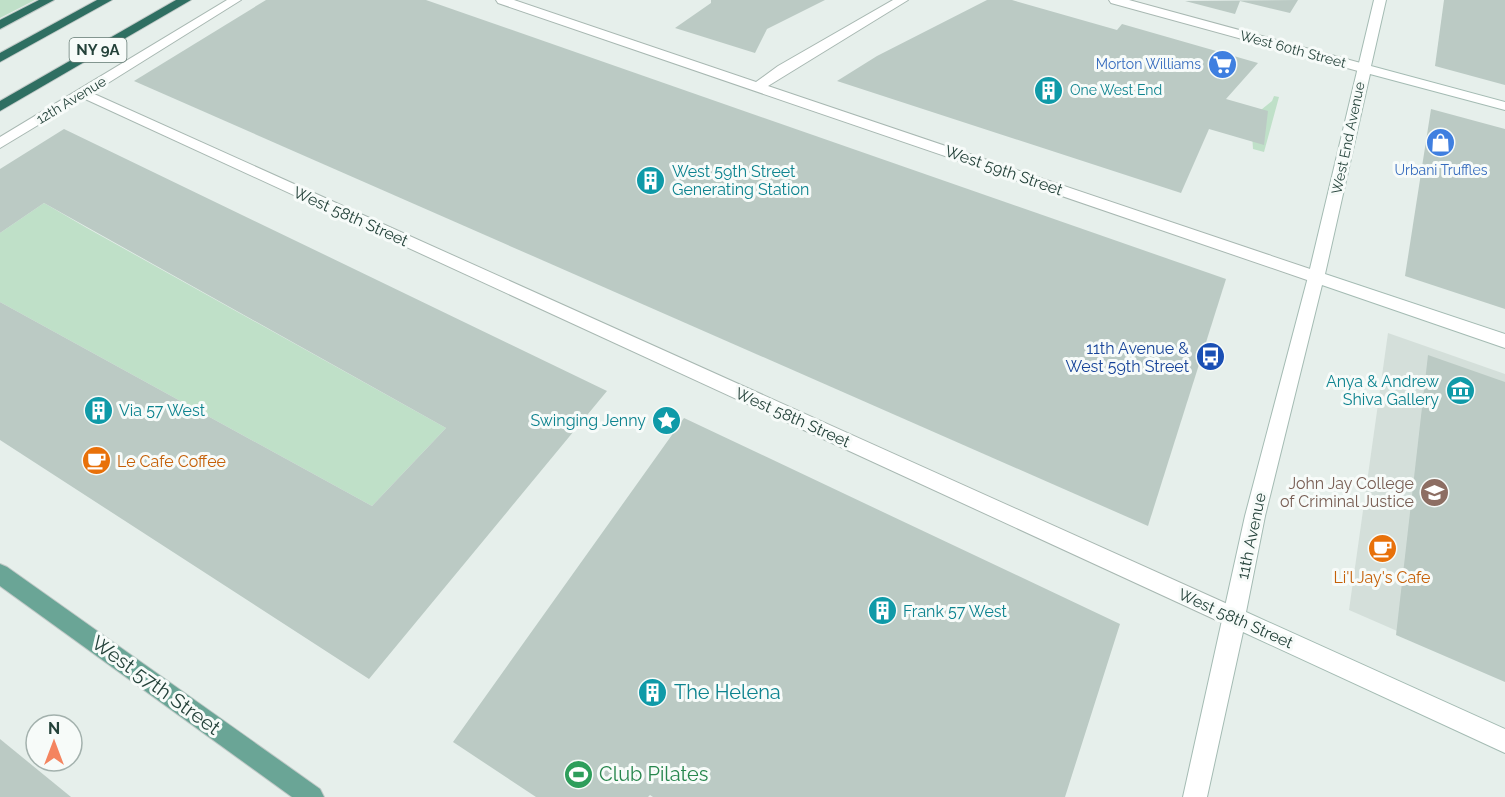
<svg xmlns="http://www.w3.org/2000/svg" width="1505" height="797" viewBox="0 0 1505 797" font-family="Raleway,sans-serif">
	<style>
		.built { fill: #d4dfda }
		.green { fill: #bfe0c8 }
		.building { fill: #bbcac4 }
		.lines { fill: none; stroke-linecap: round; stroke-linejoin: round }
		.street-casing { stroke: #a8b8b2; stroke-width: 2 }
		.secondary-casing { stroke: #a4bbb3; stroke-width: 2 }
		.primary-casing { stroke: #c2cac8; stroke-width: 2 }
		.highway-casing { stroke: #c2cac8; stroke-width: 2 }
		.street { fill: #fff; fill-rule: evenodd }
		.secondary { fill: #fff; fill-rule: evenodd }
		.primary { fill: #6aa596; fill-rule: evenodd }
		.highway { fill: #2f6f62; fill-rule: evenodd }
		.labels { text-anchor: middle; stroke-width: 6; stroke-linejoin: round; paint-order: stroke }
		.far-street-label { font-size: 14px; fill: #24423a; stroke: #f7fbf9 }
		.far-shop-label { font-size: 14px; fill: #366cbe; stroke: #f7fbf9; text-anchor: end }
		.far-culture-label { font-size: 14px; fill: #0d838f; stroke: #f7fbf9; text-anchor: start }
		.shield { fill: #f7fbf9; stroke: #637a73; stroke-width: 1.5 }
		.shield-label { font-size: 15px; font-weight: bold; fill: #24423a }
		.street-label { font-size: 16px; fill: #24423a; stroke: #f7fbf9 }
		.culture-label { font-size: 16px; fill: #0d838f; stroke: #f7fbf9; text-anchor: start }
		.transit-label { font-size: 16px; fill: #164399; stroke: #f7fbf9; text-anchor: end }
		.food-label { font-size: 16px; fill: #c56008; stroke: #f7fbf9; text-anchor: start }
		.education-label { font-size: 16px; fill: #785e54; stroke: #f7fbf9; text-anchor: end }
		.near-street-label { font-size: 20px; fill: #24423a; stroke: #f7fbf9 }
		.near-culture-label { font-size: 20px; fill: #0d838f; stroke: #f7fbf9; text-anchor: start }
		.near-leisure-label { font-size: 20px; fill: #27864d; stroke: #f7fbf9; text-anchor: start }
	</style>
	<rect width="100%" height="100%" fill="#e6efeb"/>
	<!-- built -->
	<path class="built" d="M 1388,333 L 1505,374 L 1505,678 L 1349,610 Z"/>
	<!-- green -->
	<g class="green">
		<path d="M 0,0 L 35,0 L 0,18 Z"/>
		<path d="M 1274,96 L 1279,97 L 1264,152 L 1253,149 L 1251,118 L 1272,101 Z"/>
		<path d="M 44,203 L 87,228 L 446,428 L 372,506 L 0,302 L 0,233 Z"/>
	</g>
	<!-- building -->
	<g class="building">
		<path d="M 266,0 L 426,0 L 1226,279 L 1148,526 L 134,81 Z"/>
		<path d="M 711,0 L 825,0 L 767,29 L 755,53 L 675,28 L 711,3 Z"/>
		<path d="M 987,0 L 1012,0 L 1117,30 L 1122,24 L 1258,63 L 1226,99 L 1268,111 L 1264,145 L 1209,129 L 1181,193 L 837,81 L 877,56 Z"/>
		<path d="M 1298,0 L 1290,13 L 1240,1 L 1235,14 L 1185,1 Z"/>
		<path d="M 1444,0 L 1505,0 L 1505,85 L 1435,66 Z"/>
		<path d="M 1431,109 L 1505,129 L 1505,309 L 1405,276 Z"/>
		<path d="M 64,129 L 607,391 L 369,679 L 0,440 L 0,302 L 372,506 L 446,428 L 44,203 L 0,233 L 0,169 Z"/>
		<path d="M 1428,355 L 1505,382 L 1505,682 L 1396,635 Z"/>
		<path d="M 684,418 L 1120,624 L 1065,797 L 653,797 L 650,795 L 648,797 L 536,797 L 453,742 Z"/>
		<path d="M 0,739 L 71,797 L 0,797 Z"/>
	</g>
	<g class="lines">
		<defs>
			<g id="street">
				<path d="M 227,0 L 241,0 L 92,93 L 1243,611 L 1246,618 L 1243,625 L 1235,628 L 1227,625 L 83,98 L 0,148 L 0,137 Z"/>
				<path d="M 496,0 L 514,0 L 756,82 L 778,66 L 893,0 L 908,0 L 768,86 L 1322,273 L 1324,277 L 1322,281 L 1310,281 L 498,3 Z"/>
				<path d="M 1109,0 L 1129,0 L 1368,65 L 1370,68 L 1368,71 L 1358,71 L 1111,3 Z"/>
			</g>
			<path id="secondary" d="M 1374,0 L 1386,0 L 1371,66 L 1505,102 L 1505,110 L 1370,74 L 1325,274 L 1505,334 L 1505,348 L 1322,285 L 1265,516 L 1246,612 L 1505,729 L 1505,753 L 1243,632 L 1207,797 L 1183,797 L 1245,516 L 1308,277 Z"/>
			<path id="primary" d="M 0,564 L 7,567 L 320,789 L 324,797 L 292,797 L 0,586 Z"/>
			<g id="highway">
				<path d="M 39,0 L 54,0 L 0,29 L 0,20 Z"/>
				<path d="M 97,0 L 112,0 L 0,62 L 0,53 Z"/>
				<path d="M 176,0 L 191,0 L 0,111 L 0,101 Z"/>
			</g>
		</defs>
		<!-- street casing -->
		<use href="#street" class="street-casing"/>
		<!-- secondary casing -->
		<use href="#secondary" class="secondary-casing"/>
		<!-- primary casing -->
		<use href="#primary" class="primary-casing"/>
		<!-- highway casing -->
		<use href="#highway" class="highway-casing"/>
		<!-- street -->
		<use href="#street" class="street"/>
		<!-- secondary -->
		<use href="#secondary" class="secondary"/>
		<!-- primary -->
		<use href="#primary" class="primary"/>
		<!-- highway -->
		<use href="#highway" class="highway"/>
	</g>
	<!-- icons -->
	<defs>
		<symbol id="supermarket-disc" viewBox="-11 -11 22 22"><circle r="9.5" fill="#3f7fe0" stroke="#f7fbf9"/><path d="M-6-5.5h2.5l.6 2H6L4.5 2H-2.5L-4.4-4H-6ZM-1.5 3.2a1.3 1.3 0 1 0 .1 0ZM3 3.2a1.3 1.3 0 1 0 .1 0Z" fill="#fff"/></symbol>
		<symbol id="building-disc" viewBox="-11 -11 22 22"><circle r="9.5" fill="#0f9aa8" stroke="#f7fbf9"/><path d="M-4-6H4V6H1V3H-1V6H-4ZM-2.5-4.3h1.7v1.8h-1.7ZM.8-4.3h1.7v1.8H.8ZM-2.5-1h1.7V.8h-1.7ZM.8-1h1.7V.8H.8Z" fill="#fff"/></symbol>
		<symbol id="shop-disc" viewBox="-11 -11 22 22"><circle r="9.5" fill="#3f7fe0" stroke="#f7fbf9"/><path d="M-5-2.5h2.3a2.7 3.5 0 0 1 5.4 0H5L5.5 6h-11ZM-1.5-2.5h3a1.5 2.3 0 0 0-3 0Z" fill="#fff"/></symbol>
		<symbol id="bus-disc" viewBox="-11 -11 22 22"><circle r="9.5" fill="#1a4fb4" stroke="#f7fbf9"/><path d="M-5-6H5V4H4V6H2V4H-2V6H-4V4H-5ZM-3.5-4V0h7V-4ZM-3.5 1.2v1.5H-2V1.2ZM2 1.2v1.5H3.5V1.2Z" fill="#fff"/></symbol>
		<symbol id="museum-disc" viewBox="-11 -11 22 22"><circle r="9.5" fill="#0f9aa8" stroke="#f7fbf9"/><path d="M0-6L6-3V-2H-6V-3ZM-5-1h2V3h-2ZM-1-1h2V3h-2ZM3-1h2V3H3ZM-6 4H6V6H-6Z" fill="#fff"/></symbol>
		<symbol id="sight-disc" viewBox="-11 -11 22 22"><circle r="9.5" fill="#0f9aa8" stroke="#f7fbf9"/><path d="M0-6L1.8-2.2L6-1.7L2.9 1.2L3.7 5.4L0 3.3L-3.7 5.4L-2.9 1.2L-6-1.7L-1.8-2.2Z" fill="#fff"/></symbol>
		<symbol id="cafe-disc" viewBox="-11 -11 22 22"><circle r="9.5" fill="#e8710a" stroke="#f7fbf9"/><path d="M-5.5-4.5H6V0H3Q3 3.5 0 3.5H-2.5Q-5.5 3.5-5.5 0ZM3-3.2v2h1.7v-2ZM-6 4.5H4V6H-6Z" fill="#fff"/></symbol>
		<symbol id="university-disc" viewBox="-11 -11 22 22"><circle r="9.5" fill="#8d6e63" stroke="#f7fbf9"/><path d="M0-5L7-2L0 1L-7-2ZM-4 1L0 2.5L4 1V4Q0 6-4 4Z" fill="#fff"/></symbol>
		<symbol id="stadium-disc" viewBox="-11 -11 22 22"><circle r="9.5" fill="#2e9e5b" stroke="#f7fbf9"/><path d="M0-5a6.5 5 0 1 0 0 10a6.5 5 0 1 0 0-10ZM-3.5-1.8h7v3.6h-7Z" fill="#fff"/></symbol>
	</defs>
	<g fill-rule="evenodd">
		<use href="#supermarket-disc" x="1206" y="48" width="33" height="33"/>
		<use href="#building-disc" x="1032" y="74" width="33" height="33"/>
		<use href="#shop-disc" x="1424" y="126" width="33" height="33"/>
		<use href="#building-disc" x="634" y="164" width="33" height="33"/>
		<use href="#bus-disc" x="1194" y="340" width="33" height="33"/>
		<use href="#museum-disc" x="1444" y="374" width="33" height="33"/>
		<use href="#building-disc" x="82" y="394" width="33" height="33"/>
		<use href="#sight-disc" x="650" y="404" width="33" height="33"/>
		<use href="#cafe-disc" x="80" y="444" width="33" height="33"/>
		<use href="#university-disc" x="1418" y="476" width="33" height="33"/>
		<use href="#cafe-disc" x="1366" y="532" width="33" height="33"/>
		<use href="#building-disc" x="866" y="594" width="33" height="33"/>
		<use href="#building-disc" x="636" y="676" width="33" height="33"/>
		<use href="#stadium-disc" x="562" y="758" width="33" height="33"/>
	</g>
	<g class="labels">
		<!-- far-street labels -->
		<g class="far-street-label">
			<text transform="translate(1293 49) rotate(15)" y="5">West 60th Street</text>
			<text transform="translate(71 100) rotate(-31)" y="5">12th Avenue</text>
			<text transform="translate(1348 138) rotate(-78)" y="5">West End Avenue</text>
		</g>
		<!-- far-shop labels -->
		<g class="far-shop-label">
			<text x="1201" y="69">Morton Williams</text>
			<text x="1441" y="175" text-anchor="middle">Urbani Truffles</text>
		</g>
		<!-- far-culture labels -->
		<g class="far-culture-label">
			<text x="1070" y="95">One West End</text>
		</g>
		<!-- shield labels -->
		<rect class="shield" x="69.5" y="38" width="57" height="24" rx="4.5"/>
		<g class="shield-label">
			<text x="98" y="55">NY 9A</text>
		</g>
		<!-- street labels -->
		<g class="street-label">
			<text transform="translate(1004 170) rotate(19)" y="6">West 59th Street</text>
			<text transform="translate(351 216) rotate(24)" y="6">West 58th Street</text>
			<text transform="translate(793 417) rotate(24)" y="6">West 58th Street</text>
			<text transform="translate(1251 536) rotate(-78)" y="6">11th Avenue</text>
			<text transform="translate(1236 618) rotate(24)" y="6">West 58th Street</text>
		</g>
		<!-- culture labels -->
		<g class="culture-label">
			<text x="672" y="177">West 59th Street<tspan x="672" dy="18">Generating Station</tspan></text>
			<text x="1439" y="387" text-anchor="end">Anya &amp; Andrew<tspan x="1439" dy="18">Shiva Gallery</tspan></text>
			<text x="119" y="416">Via 57 West</text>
			<text x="646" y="426" text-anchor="end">Swinging Jenny</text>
			<text x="903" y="617">Frank 57 West</text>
		</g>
		<!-- transit labels -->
		<g class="transit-label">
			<text x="1189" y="354">11th Avenue &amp;<tspan x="1189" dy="18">West 59th Street</tspan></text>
		</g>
		<!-- food labels -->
		<g class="food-label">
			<text x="117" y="467">Le Cafe Coffee</text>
			<text x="1382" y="583" text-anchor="middle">Li'l Jay's Cafe</text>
		</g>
		<!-- education labels -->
		<g class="education-label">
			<text x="1414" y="489">John Jay College<tspan x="1414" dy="18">of Criminal Justice</tspan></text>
		</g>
		<!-- near-street labels -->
		<g class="near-street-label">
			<text transform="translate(156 685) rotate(36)" y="7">West 57th Street</text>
		</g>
		<!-- near-culture labels -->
		<g class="near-culture-label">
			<text x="674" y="699">The Helena</text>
		</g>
		<!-- near-leisure labels -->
		<g class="near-leisure-label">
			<text x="599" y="781">Club Pilates</text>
		</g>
	</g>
	<!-- north arrow -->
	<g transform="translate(54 743)"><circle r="28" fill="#f7fbf9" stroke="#a3b1ad" stroke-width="1.5"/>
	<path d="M0-4.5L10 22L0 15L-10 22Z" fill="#f4845f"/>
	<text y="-9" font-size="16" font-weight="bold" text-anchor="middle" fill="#24423a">N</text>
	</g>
</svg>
